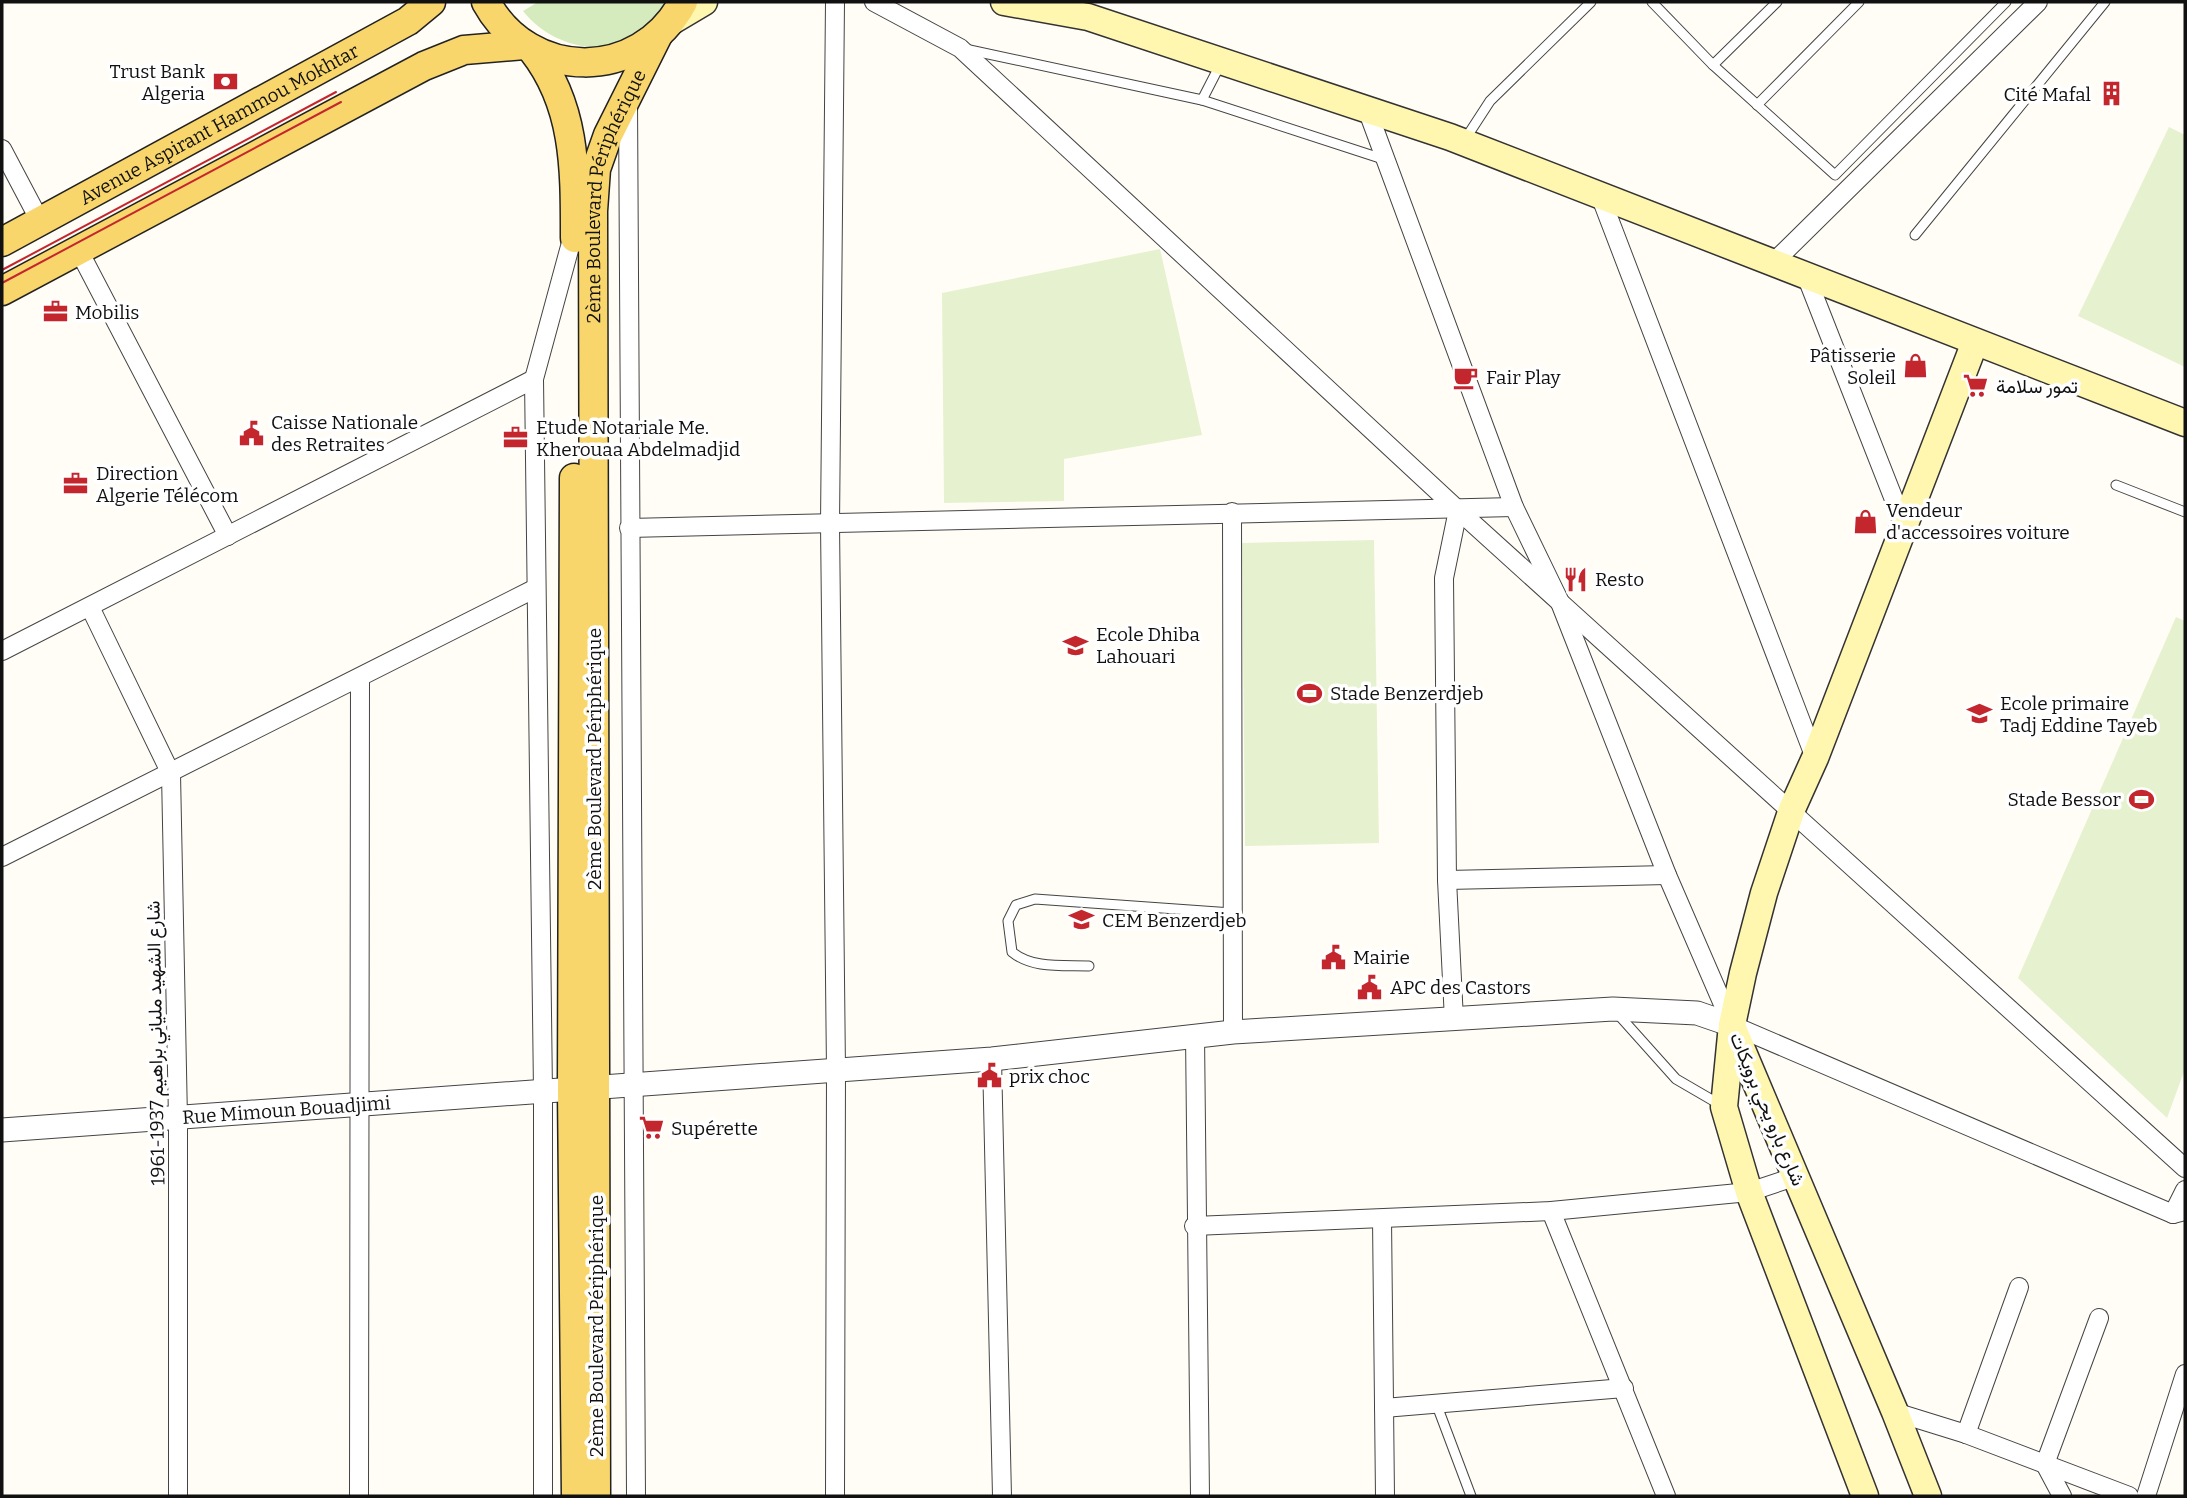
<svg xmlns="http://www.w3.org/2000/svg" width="2187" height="1498" viewBox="0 0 2187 1498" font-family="Bitter,Vazirmatn,serif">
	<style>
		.green { fill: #d5ebbd }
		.pitch { fill: #e6f2cf }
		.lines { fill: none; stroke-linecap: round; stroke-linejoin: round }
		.service-casing { stroke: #444; stroke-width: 11 }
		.minor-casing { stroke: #444; stroke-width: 20 }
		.tertiary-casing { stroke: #444; stroke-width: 25 }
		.secondary-casing { stroke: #333; stroke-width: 29 }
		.primary-casing { stroke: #222; stroke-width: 31 }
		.service { stroke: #fff; stroke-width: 9 }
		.minor { stroke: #fff; stroke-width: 18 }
		.tertiary { stroke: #fff; stroke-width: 23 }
		.secondary { stroke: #fff6b0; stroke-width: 26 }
		.primary { stroke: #f9d66b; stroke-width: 28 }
		.tram { stroke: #c4262e; stroke-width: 2 }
		.labels { text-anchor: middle; stroke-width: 7; stroke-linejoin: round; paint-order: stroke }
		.poi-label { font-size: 19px; fill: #111; stroke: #fff; text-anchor: start }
		.street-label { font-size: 19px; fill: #111; stroke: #fff }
	</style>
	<rect width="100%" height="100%" fill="#fffdf5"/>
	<!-- green -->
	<path class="green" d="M 538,2 L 670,2 C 663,10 657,20 649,27 C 611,62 552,48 523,11 Z"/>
	<!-- pitch -->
	<g class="pitch">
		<path d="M 2169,127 L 2185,135 L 2185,367 L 2078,316 Z"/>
		<path d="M 1160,249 L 1202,435 L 1064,459 L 1064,501 L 944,503 L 942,293 Z"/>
		<path d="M 1374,540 L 1379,843 L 1245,846 L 1242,543 Z"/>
		<path d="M 2176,617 L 2185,621 L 2185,1069 L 2167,1118 L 2018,978 Z"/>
	</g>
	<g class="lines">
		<defs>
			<g id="service">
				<path d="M 1652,2 L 1713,65 L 1835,175 L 2006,2"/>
				<path d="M 965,49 L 1202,100 L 1221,63"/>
				<path d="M 1713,65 L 1777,2"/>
				<path d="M 1202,100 L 1386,160"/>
				<path d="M 1757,105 L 1859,2"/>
				<path d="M 1464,141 L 1490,101 L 1591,2"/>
				<path d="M 1915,235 L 2105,2"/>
				<path d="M 2116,485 L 2185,512"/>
				<path d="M 1089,966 C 1063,965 1033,969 1012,952 L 1008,921 L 1016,905 L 1035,899 L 1232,913"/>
				<path d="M 1616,1012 L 1676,1079 L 1719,1104"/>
				<path d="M 1436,1403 L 1471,1496"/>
			</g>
			<g id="minor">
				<path d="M 835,2 L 830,524 L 836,1070 L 835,1496"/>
				<path d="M 874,2 L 960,48 L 1458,510 L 2185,1168"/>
				<path d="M 628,101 L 636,1496"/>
				<path d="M 1368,112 L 1514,507 L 1559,600 L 1667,875 L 1732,1025 L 2173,1214 L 2185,1211"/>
				<path d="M 2,149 L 40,221"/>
				<path d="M 1601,198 L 1815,758"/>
				<path d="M 78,249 L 228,536"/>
				<path d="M 1775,261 L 2038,2"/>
				<path d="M 1805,273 L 1904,525"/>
				<path d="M 1232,512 L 1233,1032"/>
				<path d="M 629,528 L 1514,507"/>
				<path d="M 90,607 L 171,774 L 178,1119 L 178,1496"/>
				<path d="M 2,651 L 534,379"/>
				<path d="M 2,857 L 536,588"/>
				<path d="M 1447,880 L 1667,875"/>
				<path d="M 1454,1020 L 1447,880 L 1444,578 L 1458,510"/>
				<path d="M 1195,1035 L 1200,1496"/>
				<path d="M 992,1059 L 1002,1496"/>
				<path d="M 1551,1211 L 1666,1496"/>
				<path d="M 2173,1214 L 2185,1190"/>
				<path d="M 1382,1219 L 1385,1496"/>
				<path d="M 1194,1226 L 1551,1211 L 1749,1192 L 1797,1176"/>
				<path d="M 1384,1408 L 1624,1388"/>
				<path d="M 1895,1412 L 1966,1434 L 2129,1496"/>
				<path d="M 1966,1434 L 2019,1287"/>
				<path d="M 359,1496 L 360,679"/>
				<path d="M 543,1496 L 543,1092 L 534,379 L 575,228"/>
				<path d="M 2062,1496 L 2045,1464 L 2099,1318"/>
				<path d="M 2146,1496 L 2185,1374"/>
			</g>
			<g id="tertiary">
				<path id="s1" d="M 2,1130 L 992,1059 L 1233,1032 L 1613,1009 L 1697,1013 L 1732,1025"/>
			</g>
			<g id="secondary">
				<path d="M 1004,2 L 1088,17 L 1450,137 L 2185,423"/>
				<path d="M 672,21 L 704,2"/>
				<path d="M 1732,1026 L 1895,1412 L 1928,1496"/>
				<path d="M 1865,1496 L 1749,1192 L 1724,1107 L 1732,1025 L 1743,973 L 1764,893 L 1792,809 L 1815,758 L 1975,342"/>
			</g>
			<g id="primary">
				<path d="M 486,2 C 530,82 639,83 683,2"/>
				<path d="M 533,51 C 576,106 575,170 575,238"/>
				<path id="s2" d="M 2,242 L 408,21 L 431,2"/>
				<path d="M 2,291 L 424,66 L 464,50 L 524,45"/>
				<path d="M 574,478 L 572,1090 L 576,1496"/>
				<path id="s3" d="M 596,1496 L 593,211 L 596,169 L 608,135 L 658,35"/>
			</g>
		</defs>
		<!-- service casing -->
		<use href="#service" class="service-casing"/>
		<!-- minor casing -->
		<use href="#minor" class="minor-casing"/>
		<!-- tertiary casing -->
		<use href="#tertiary" class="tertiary-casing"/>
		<!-- secondary casing -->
		<use href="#secondary" class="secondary-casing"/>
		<!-- primary casing -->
		<use href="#primary" class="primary-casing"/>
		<!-- service -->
		<use href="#service" class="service"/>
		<!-- minor -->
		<use href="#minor" class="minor"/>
		<!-- tertiary -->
		<use href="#tertiary" class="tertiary"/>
		<!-- secondary -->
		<use href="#secondary" class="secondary"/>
		<!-- primary -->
		<use href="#primary" class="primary"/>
		<!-- tram -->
		<g class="tram">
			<path d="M 2,270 L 336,92"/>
			<path d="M 2,283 L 341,102"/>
		</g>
	</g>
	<!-- icons -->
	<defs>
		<symbol id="bank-bare" viewBox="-9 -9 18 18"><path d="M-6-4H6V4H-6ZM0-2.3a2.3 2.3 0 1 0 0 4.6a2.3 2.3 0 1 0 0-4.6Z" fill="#c4262e" stroke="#fff" stroke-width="2.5" paint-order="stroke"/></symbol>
		<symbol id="building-bare" viewBox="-9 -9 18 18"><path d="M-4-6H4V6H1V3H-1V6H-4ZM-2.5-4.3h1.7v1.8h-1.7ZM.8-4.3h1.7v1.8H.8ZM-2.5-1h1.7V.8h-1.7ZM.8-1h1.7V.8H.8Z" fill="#c4262e" stroke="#fff" stroke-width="2.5" paint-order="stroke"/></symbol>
		<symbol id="office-bare" viewBox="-9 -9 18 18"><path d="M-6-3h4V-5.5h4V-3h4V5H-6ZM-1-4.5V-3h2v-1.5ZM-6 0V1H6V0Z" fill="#c4262e" stroke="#fff" stroke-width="2.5" paint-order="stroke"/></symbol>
		<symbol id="shop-bare" viewBox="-9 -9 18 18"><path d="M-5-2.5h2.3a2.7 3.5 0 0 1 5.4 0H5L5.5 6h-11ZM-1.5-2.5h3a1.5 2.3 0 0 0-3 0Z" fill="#c4262e" stroke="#fff" stroke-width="2.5" paint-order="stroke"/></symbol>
		<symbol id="cafe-bare" viewBox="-9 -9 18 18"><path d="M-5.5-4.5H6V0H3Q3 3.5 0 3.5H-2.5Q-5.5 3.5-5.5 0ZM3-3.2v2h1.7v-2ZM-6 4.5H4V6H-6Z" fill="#c4262e" stroke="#fff" stroke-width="2.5" paint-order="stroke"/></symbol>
		<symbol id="supermarket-bare" viewBox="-9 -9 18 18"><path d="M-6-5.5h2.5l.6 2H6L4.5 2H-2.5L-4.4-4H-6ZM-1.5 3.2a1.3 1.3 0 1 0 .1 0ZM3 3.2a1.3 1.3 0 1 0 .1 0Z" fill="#c4262e" stroke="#fff" stroke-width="2.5" paint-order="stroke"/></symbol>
		<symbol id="civic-bare" viewBox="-9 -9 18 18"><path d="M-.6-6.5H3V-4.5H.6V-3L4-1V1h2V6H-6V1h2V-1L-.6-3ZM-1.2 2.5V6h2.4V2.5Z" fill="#c4262e" stroke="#fff" stroke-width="2.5" paint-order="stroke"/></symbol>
		<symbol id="restaurant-bare" viewBox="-9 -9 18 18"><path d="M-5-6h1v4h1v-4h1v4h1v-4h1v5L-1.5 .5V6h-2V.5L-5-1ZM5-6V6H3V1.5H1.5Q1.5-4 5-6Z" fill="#c4262e" stroke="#fff" stroke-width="2.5" paint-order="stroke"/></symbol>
		<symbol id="school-bare" viewBox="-9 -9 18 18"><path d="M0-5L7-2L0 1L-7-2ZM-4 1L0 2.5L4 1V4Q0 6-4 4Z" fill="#c4262e" stroke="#fff" stroke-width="2.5" paint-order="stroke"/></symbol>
		<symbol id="stadium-bare" viewBox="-9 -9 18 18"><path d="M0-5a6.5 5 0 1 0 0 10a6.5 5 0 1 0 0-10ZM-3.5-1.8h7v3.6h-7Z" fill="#c4262e" stroke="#fff" stroke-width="2.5" paint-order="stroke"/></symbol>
	</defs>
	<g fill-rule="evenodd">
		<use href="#bank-bare" x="208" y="64" width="35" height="35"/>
		<use href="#building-bare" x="2094" y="76" width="35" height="35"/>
		<use href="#office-bare" x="38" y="294" width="35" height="35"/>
		<use href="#shop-bare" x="1898" y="348" width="35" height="35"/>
		<use href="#cafe-bare" x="1448" y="360" width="35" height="35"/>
		<use href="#supermarket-bare" x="1958" y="368" width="35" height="35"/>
		<use href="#civic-bare" x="234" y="416" width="35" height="35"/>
		<use href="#office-bare" x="498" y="420" width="35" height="35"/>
		<use href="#office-bare" x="58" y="466" width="35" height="35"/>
		<use href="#shop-bare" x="1848" y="504" width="35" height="35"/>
		<use href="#restaurant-bare" x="1558" y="562" width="35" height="35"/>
		<use href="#school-bare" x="1058" y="628" width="35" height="35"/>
		<use href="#stadium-bare" x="1292" y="676" width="35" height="35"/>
		<use href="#school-bare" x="1962" y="696" width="35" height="35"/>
		<use href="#stadium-bare" x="2124" y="782" width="35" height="35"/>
		<use href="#school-bare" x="1064" y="902" width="35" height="35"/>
		<use href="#civic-bare" x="1316" y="940" width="35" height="35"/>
		<use href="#civic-bare" x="1352" y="970" width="35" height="35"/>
		<use href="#civic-bare" x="972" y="1058" width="35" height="35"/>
		<use href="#supermarket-bare" x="634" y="1110" width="35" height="35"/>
	</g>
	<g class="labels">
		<!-- poi labels -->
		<g class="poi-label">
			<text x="205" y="78" text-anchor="end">Trust Bank<tspan x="205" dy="22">Algeria</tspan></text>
			<text x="2091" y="101" text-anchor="end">Cité Mafal</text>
			<text x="75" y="319">Mobilis</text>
			<text x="1896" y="362" text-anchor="end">Pâtisserie<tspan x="1896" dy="22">Soleil</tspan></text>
			<text x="1486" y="384">Fair Play</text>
			<text x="1996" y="393">تمور سلامة</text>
			<text x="271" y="429">Caisse Nationale<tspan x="271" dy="22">des Retraites</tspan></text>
			<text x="536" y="434">Etude Notariale Me.<tspan x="536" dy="22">Kherouaa Abdelmadjid</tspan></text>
			<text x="96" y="480">Direction<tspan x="96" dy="22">Algerie Télécom</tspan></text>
			<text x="1886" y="517">Vendeur<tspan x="1886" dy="22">d'accessoires voiture</tspan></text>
			<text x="1595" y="586">Resto</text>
			<text x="1096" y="641">Ecole Dhiba<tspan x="1096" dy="22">Lahouari</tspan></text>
			<text x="1330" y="700">Stade Benzerdjeb</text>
			<text x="2000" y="710">Ecole primaire<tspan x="2000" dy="22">Tadj Eddine Tayeb</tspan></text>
			<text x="2121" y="806" text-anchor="end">Stade Bessor</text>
			<text x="1102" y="927">CEM Benzerdjeb</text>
			<text x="1353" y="964">Mairie</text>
			<text x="1390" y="994">APC des Castors</text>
			<text x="1009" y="1083">prix choc</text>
			<text x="671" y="1135">Supérette</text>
		</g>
		<!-- street labels -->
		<g class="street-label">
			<text dy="7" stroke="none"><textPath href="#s2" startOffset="247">Avenue Aspirant Hammou Mokhtar</textPath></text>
			<text dy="7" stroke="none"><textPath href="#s3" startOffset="1304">2ème Boulevard Périphérique</textPath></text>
			<text transform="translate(594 759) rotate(-90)" y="7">2ème Boulevard Périphérique</text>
			<text transform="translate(155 1043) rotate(-91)" y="7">شارع الشهيد ملياني براهيم 1937-1961</text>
			<text transform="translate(1768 1109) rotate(67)" y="7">شارع بارو يحي برويكات</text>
			<text dy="7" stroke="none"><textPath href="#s1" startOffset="285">Rue Mimoun Bouadjimi</textPath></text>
			<text transform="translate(596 1326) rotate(-90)" y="7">2ème Boulevard Périphérique</text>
		</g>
	</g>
	<!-- border -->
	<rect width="2187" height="1498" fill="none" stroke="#111111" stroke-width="7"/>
</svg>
